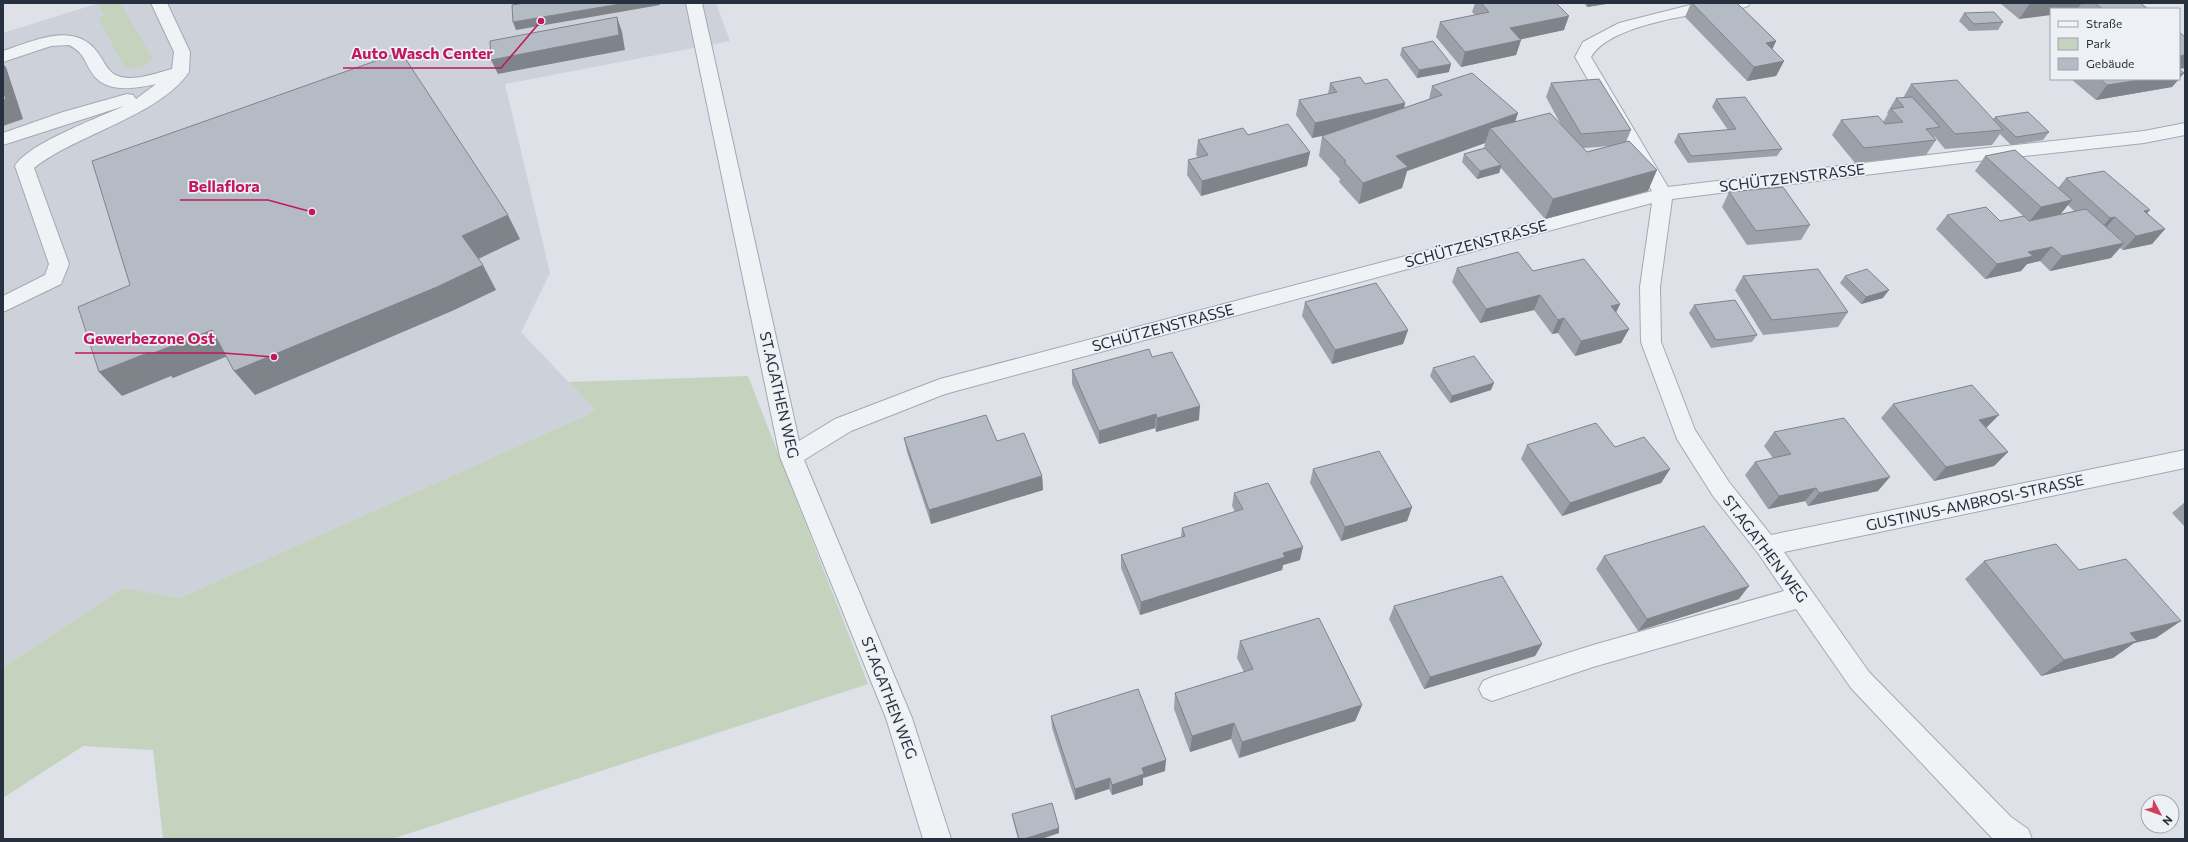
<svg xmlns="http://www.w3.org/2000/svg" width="2188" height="842" viewBox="0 0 2188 842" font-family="Commissioner,sans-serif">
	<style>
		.built { fill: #ccd1da }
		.green { fill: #c4d2be }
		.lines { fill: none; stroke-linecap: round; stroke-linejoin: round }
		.minor-casing { stroke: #a3a9b2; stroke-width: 2 }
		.minor { fill: #f0f3f6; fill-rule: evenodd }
		.wall { fill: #9ca1a9; fill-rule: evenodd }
		.shaded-wall { fill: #7f838a }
		.building { fill: #b5bbc5; stroke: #7f838a }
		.labels { text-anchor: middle; stroke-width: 3.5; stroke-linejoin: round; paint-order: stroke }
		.street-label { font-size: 15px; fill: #26303f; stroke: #edf1f6 }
		.leader { fill: none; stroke: #c2185b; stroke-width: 1.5 }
		.callout-dot { fill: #c2185b; stroke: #edf1f6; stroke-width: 1.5 }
		.callout-label { font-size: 16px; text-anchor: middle; font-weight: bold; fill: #c2185b; stroke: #edf1f6; stroke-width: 3.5; stroke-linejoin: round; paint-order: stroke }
	</style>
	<rect width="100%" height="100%" fill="#dee2e8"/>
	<!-- built -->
	<path class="built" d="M 99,3 L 716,3 L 730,41 L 505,84 L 550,273 L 521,332 L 596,411 L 180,598 L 124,588 L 3,667 L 3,33 Z"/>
	<!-- green -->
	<g class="green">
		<path d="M 97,3 L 120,3 L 153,59 L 146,65 L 134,69 L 124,66 L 99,19 L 104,15 Z"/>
		<path d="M 748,376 L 868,684 L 392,839 L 163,839 L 153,750 L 83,746 L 3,798 L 3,667 L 124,588 L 180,598 L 596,411 L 569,382 Z"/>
	</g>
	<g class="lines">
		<defs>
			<g id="minor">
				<path d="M 151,3 L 167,3 L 190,52 L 189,72 C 159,116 77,134 34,168 L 69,264 L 61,284 L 3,312 L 3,296 L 45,275 L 49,264 L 15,166 C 29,143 98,118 124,106 L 3,145 L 3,133 L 63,112 L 127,94 L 133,95 L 136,99 L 156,84 C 139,88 110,93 96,78 C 85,66 86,53 69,45 L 51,46 L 3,62 L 3,51 C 33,41 75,20 98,53 C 104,61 108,73 118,76 C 134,82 156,73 172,69 L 174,52 Z"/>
				<path d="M 686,3 L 702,3 L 799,441 L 835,419 L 940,379 L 1652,191 L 1575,57 L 1583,42 L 1619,23 L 1694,4 L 1750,3 L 1748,6 L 1742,8 C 1706,12 1610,23 1591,57 L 1668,187 L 1978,149 L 2144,131 L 2185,123 L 2185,135 L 2144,143 L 1978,161 L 1672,199 L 1660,287 L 1661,342 L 1695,430 L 1729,482 L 1771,535 L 2185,450 L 2185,468 L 1784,552 L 1869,672 L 2011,817 L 2028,829 L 2032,839 L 1994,839 L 1991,837 L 1851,688 L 1796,609 L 1593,667 L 1492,701 L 1483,697 L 1479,689 L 1483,681 L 1492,677 L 1593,645 L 1784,591 L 1758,553 L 1713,496 L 1677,439 L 1641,342 L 1640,287 L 1652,203 L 945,394 L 851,431 L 804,460 L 912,718 L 951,839 L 923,839 L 886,718 L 780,457 Z"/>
			</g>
		</defs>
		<!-- minor casing -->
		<use href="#minor" class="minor-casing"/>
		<!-- minor -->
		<use href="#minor" class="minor"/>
	</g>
	<!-- wall -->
	<g class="wall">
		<path d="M 1475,3 L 1556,3 L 1564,30 L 1520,39 L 1521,40 L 1516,55 L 1461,67 L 1436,37 L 1440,22 L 1475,15 L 1472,12 Z"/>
		<path d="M 1584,3 L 1607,3 L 1606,4 L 1587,7 Z"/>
		<path d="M 1691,3 L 1737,3 L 1776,41 L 1772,50 L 1784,61 L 1776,76 L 1747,81 L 1685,17 Z"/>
		<path d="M 2000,3 L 2082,3 L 2080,5 L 2082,3 L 2140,3 L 2148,9 L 2051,9 L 2019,19 Z"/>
		<path d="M 1964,13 L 2003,22 L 1998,30 L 1969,31 L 1959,21 Z"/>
		<path d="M 1402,48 L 1449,72 L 1417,78 L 1400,55 Z"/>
		<path d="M 2071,79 L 2179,79 L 2172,87 L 2096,100 Z"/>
		<path d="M 1330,83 L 1365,84 L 1405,103 L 1404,108 L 1429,99 L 1432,86 L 1518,113 L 1515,121 L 1561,125 L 1546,97 L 1551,83 L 1631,130 L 1626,142 L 1648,191 L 1545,219 L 1501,168 L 1499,173 L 1477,179 L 1462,162 L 1464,154 L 1484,148 L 1485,143 L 1407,171 L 1402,188 L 1359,204 L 1339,182 L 1340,179 L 1319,156 L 1322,136 L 1312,138 L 1296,115 L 1299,100 L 1328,94 ZM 1609,146 L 1587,152 L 1583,148 L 1598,147 Z"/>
		<path d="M 1911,84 L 1993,119 L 1995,117 L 2049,132 L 2043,140 L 2011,145 L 2000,134 L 1992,145 L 1945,149 L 1934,136 L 1934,137 L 1936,140 L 1926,155 L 1855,163 L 1832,135 L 1841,120 L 1883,122 L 1888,114 L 1887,113 L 1896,98 L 1903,98 Z"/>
		<path d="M 1716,99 L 1782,149 L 1777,156 L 1688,163 L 1674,142 L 1678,134 L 1728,130 L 1712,107 Z"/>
		<path d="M 1248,135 L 1310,152 L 1307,166 L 1201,196 L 1187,175 L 1188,160 L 1198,157 L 1196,155 L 1198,140 Z"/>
		<path d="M 1985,156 L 2058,188 L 2066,178 L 2147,213 L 2165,229 L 2152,244 L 2123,250 L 2120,248 L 2111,258 L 2050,271 L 2040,261 L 2027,264 L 2021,271 L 1985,279 L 1936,229 L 1947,215 L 2000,221 L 2023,216 L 1975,171 ZM 2068,205 L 2074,211 L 2060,214 Z"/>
		<path d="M 1729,192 L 1810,225 L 1801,240 L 1747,245 L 1722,207 Z"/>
		<path d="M 1457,268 L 1533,271 L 1620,304 L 1616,313 L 1629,329 L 1621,343 L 1575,356 L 1558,333 L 1552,334 L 1534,310 L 1480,323 L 1452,282 Z"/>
		<path d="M 1743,276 L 1848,312 L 1838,327 L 1763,335 L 1735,290 Z"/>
		<path d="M 1845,276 L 1883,298 L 1861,304 L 1840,283 Z"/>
		<path d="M 1305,302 L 1408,330 L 1403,344 L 1332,364 L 1302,316 Z"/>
		<path d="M 1694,305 L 1757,335 L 1752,342 L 1711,348 L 1689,313 Z"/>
		<path d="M 1152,357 L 1199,420 L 1156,432 L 1155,428 L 1099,444 L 1072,384 L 1072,370 Z"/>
		<path d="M 1433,368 L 1491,390 L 1450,403 L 1430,376 Z"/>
		<path d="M 1893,404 L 1986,428 L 2008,452 L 1994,466 L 1934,481 L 1881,418 Z"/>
		<path d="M 1774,432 L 1878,491 L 1808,506 L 1805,501 L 1768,509 L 1745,475 L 1755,462 L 1773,458 L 1764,446 Z"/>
		<path d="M 904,438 L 997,441 L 1042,476 L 1043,490 L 931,524 L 907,452 Z"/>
		<path d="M 1527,445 L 1615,447 L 1670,469 L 1661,483 L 1562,516 L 1521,459 Z"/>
		<path d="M 1313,469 L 1412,507 L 1407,521 L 1341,541 L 1310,483 Z"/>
		<path d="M 1234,493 L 1300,560 L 1283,565 L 1282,570 L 1140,615 L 1121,568 L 1121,555 L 1181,537 L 1182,528 L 1235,512 L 1232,506 Z"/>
		<path d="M 2185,502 L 2185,527 L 2172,513 Z"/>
		<path d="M 1604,556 L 1739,599 L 1638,631 L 1596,569 Z"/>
		<path d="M 1984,561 L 2079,570 L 2156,638 L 2134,643 L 2113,658 L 2041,676 L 1965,579 Z"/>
		<path d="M 1394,606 L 1542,644 L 1535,656 L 1424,689 L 1389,619 Z"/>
		<path d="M 1240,641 L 1362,705 L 1355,721 L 1239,758 L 1231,739 L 1190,752 L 1174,709 L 1175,693 L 1244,672 L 1237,658 Z"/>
		<path d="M 1051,716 L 1165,771 L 1143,778 L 1143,785 L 1112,795 L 1109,789 L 1075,800 L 1052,728 Z"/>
		<path d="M 1012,814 L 1059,828 L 1059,833 L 1041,839 L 1018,839 L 1013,820 Z"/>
	</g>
	<!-- shaded-wall -->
	<g class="shaded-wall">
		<path d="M 626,3 L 659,3 L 660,5 L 516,30 L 513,22 Z"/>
		<path d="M 1588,3 L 1607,3 L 1606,4 L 1587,7 Z"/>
		<path d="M 2041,3 L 2082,3 L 2077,9 L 2051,9 L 2051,15 L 2019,19 L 2029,5 Z"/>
		<path d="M 1569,16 L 1564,30 L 1505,43 L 1510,28 Z"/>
		<path d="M 617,17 L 622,32 L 625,50 L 498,74 L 491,60 Z"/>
		<path d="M 1521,40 L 1516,55 L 1461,67 L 1465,52 Z"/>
		<path d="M 1776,41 L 1769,56 L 1766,43 Z"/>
		<path d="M 2185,55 L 2185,68 L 2179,69 L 2179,56 Z"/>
		<path d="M 1784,61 L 1776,76 L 1747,81 L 1754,67 Z"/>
		<path d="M 3,64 L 6,67 L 23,119 L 3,126 Z"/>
		<path d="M 1451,64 L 1449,72 L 1417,78 L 1419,70 Z"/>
		<path d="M 2184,73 L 2179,79 L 2179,74 Z"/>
		<path d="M 2146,79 L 2179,79 L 2172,87 L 2096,100 L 2107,85 Z"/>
		<path d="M 1405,103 L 1402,118 L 1312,138 L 1315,123 Z"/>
		<path d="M 1518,113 L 1511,134 L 1490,128 L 1485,143 L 1407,171 L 1402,188 L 1359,204 L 1363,183 L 1396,156 Z"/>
		<path d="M 1310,152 L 1307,166 L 1201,196 L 1202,181 Z"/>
		<path d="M 1501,165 L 1499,173 L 1477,179 L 1480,171 Z"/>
		<path d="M 1657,170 L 1648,191 L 1545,219 L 1553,199 Z"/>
		<path d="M 2072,200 L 2060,215 L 2029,222 L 2041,207 Z"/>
		<path d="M 2150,210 L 2137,224 L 2144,211 Z"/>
		<path d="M 508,215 L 520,239 L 476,260 L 462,236 Z"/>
		<path d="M 2115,217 L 2102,232 L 2098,232 L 2110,218 Z"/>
		<path d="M 2165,229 L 2152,244 L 2123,250 L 2136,236 Z"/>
		<path d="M 2124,243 L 2111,258 L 2050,271 L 2062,256 Z"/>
		<path d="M 2052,247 L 2040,261 L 2027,264 L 2021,271 L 1985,279 L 1997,264 L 2028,252 Z"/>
		<path d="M 483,265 L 496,290 L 452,311 L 255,395 L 234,371 Z"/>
		<path d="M 1889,290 L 1883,298 L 1861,304 L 1866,297 Z"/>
		<path d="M 1540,295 L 1534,310 L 1480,323 L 1486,309 Z"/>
		<path d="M 1620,304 L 1613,318 L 1611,306 Z"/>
		<path d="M 1564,318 L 1558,333 L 1552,334 L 1558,320 Z"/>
		<path d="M 1629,329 L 1621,343 L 1575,356 L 1581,341 Z"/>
		<path d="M 212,330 L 233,354 L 173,378 L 171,376 L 122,396 L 99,372 L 150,352 Z"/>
		<path d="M 1408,330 L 1403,344 L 1332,364 L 1335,350 Z"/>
		<path d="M 1494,383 L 1491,390 L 1450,403 L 1452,396 Z"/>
		<path d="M 1200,406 L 1199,420 L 1156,432 L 1157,418 Z"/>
		<path d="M 1156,414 L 1155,428 L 1099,444 L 1099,431 Z"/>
		<path d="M 1999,415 L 1985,429 L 1979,420 Z"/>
		<path d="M 2008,452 L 1994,466 L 1934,481 L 1946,467 Z"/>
		<path d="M 1670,469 L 1661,483 L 1562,516 L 1570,503 Z"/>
		<path d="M 1042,476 L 1043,490 L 931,524 L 929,510 Z"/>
		<path d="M 1890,477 L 1878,491 L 1808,506 L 1819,493 Z"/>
		<path d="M 1816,488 L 1805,501 L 1768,509 L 1779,496 Z"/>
		<path d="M 1412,507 L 1407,521 L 1341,541 L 1345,527 Z"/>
		<path d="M 1303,547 L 1300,560 L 1283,565 L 1282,570 L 1140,615 L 1141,602 L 1283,553 Z"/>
		<path d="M 1749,586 L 1739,599 L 1638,631 L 1647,619 Z"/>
		<path d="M 2181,621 L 2156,638 L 2134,643 L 2113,658 L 2041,676 L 2064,660 L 2130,633 Z"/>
		<path d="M 1542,644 L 1535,656 L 1424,689 L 1430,677 Z"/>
		<path d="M 1362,705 L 1355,721 L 1239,758 L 1242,742 Z"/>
		<path d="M 1234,723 L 1231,739 L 1190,752 L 1192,736 Z"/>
		<path d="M 1166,760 L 1165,771 L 1143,778 L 1143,785 L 1112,795 L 1112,785 L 1142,768 Z"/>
		<path d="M 1110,778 L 1109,789 L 1075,800 L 1075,789 Z"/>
		<path d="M 1059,828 L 1059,833 L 1041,839 L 1024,839 Z"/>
	</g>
	<!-- building -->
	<g class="building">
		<path d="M 524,3 L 626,3 L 513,22 L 512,5 Z"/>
		<path d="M 1481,3 L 1556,3 L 1569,16 L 1510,28 L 1521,40 L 1465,52 L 1440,22 L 1489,12 Z"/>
		<path d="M 1692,3 L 1737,3 L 1776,41 L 1766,43 L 1784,61 L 1754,67 Z"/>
		<path d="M 2027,3 L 2041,3 L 2029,5 Z"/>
		<path d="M 2095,3 L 2140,3 L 2148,9 L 2103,9 Z"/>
		<path d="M 1994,12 L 2003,22 L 1974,24 L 1964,13 Z"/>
		<path d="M 617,17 L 619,35 L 491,60 L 490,41 Z"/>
		<path d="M 2179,32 L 2185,37 L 2185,55 L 2179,56 Z"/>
		<path d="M 1433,41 L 1451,64 L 1419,70 L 1402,48 Z"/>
		<path d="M 401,52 L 508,215 L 462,236 L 483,265 L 437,287 L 234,371 L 212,330 L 151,354 L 150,352 L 99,372 L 78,307 L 130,285 L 92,161 Z"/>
		<path d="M 2179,69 L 2184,73 L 2179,74 Z"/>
		<path d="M 1472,73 L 1518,113 L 1396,156 L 1408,167 L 1363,183 L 1344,162 L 1346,161 L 1322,136 L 1442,95 L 1432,86 Z"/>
		<path d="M 1360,77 L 1365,84 L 1387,79 L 1405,103 L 1315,123 L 1299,100 L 1337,92 L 1330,83 Z"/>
		<path d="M 1599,79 L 1631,130 L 1581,134 L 1551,83 Z"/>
		<path d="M 2100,79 L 2146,79 L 2107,85 Z"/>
		<path d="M 1957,80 L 2003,130 L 1955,134 L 1911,84 Z"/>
		<path d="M 3,90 L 6,99 L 3,100 Z"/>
		<path d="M 1745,97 L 1782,149 L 1691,156 L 1678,134 L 1736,129 L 1716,99 Z"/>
		<path d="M 1912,97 L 1940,127 L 1926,129 L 1936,140 L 1864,148 L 1841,120 L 1878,116 L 1885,124 L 1903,122 L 1891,109 L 1904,107 L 1896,98 Z"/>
		<path d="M 2028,112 L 2049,132 L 2016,137 L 1995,117 Z"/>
		<path d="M 1550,113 L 1587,152 L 1629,141 L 1657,170 L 1553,199 L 1490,128 Z"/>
		<path d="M 1288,124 L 1310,152 L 1202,181 L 1188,160 L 1208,155 L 1198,140 L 1243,128 L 1248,135 Z"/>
		<path d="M 1485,148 L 1501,165 L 1480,171 L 1464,154 Z"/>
		<path d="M 2015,150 L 2072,200 L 2041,207 L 1985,156 Z"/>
		<path d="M 2104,171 L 2150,210 L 2144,211 L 2165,229 L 2136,236 L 2115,217 L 2110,218 L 2066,178 Z"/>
		<path d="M 1783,187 L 1810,225 L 1756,231 L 1729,192 Z"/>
		<path d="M 1986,207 L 2000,221 L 2024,216 L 2029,221 L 2086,209 L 2124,243 L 2062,256 L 2052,247 L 2028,252 L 2033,256 L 1997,264 L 1947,215 Z"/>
		<path d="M 1518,252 L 1533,271 L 1584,259 L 1620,304 L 1611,306 L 1629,329 L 1581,341 L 1564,318 L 1558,320 L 1540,295 L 1486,309 L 1457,268 Z"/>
		<path d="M 1818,269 L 1848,312 L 1772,320 L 1743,276 Z"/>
		<path d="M 1867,269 L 1889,290 L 1866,297 L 1845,276 Z"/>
		<path d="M 1376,283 L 1408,330 L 1335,350 L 1305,302 Z"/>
		<path d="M 1735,300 L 1757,335 L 1716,340 L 1694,305 Z"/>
		<path d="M 1149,349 L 1152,357 L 1172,352 L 1200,406 L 1157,418 L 1156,414 L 1099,431 L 1072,370 Z"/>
		<path d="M 1474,356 L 1494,383 L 1452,396 L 1433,368 Z"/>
		<path d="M 1972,385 L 1999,415 L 1979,420 L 2008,452 L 1946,467 L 1893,404 Z"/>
		<path d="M 986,415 L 997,441 L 1024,433 L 1042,476 L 929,510 L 904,438 Z"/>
		<path d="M 1844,418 L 1890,477 L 1819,493 L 1816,488 L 1779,496 L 1755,462 L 1791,454 L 1774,432 Z"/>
		<path d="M 1596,423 L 1615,447 L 1644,437 L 1670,469 L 1570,503 L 1527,445 Z"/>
		<path d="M 1379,451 L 1412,507 L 1345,527 L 1313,469 Z"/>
		<path d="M 1268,483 L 1303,547 L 1283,553 L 1285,557 L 1141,602 L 1121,555 L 1185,536 L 1182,528 L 1243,509 L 1234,493 Z"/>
		<path d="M 1704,526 L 1749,586 L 1647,619 L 1604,556 Z"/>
		<path d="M 2056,544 L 2079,570 L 2126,559 L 2181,621 L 2130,633 L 2137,641 L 2064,660 L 1984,561 Z"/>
		<path d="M 1502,576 L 1542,644 L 1430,677 L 1394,606 Z"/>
		<path d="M 1319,618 L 1362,705 L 1242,742 L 1234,723 L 1192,736 L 1175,693 L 1253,669 L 1240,641 Z"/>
		<path d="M 1138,689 L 1166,760 L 1142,768 L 1144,774 L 1112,785 L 1110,778 L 1075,789 L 1051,716 Z"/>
		<path d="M 1052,803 L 1059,828 L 1024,839 L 1019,839 L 1012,814 Z"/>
	</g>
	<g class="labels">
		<!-- street labels -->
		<g class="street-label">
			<text transform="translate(1792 178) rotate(-7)" y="5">SCHÜTZENSTRASSE</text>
			<text transform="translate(1476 244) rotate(-15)" y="5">SCHÜTZENSTRASSE</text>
			<text transform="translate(1163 328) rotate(-15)" y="5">SCHÜTZENSTRASSE</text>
			<text transform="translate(779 395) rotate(77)" y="5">ST.AGATHEN WEG</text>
			<text transform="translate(1975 503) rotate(-12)" y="5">GUSTINUS-AMBROSI-STRASSE</text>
			<text transform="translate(1765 549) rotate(53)" y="5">ST.AGATHEN WEG</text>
			<text transform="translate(889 698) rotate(69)" y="5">ST.AGATHEN WEG</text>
		</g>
	</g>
	<!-- callouts -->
	<path class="leader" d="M541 21L501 68H343M312 212L268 200H180M274 357L223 353H75"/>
	<g class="callout-dot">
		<circle cx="541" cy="21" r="4"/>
		<circle cx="312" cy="212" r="4"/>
		<circle cx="274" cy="357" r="4"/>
	</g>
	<g class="callout-label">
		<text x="422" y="59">Auto Wasch Center</text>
		<text x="224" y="192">Bellaflora</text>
		<text x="149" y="344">Gewerbezone Ost</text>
	</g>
	<!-- border -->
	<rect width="2188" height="842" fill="none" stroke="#26303f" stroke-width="8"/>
	<!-- legend -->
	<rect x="2050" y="8" width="130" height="72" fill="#edf1f6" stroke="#9da4ad"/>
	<rect x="2058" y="21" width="20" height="6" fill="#f0f3f6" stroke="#9da4ad"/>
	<text x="2086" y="28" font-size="12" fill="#26303f">Straße</text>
	<rect x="2058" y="38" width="20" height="12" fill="#c4d2be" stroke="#9da4ad"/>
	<text x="2086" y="48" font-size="12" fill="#26303f">Park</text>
	<rect x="2058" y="58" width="20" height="12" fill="#b5bbc5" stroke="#9da4ad"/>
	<text x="2086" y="68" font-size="12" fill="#26303f">Gebäude</text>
	<!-- north arrow -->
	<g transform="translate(2160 814) rotate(131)"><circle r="19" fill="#edf1f6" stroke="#9da4ad"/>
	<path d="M0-3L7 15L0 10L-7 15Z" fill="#d33d57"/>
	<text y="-6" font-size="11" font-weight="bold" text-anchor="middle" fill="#26303f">N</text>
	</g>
</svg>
